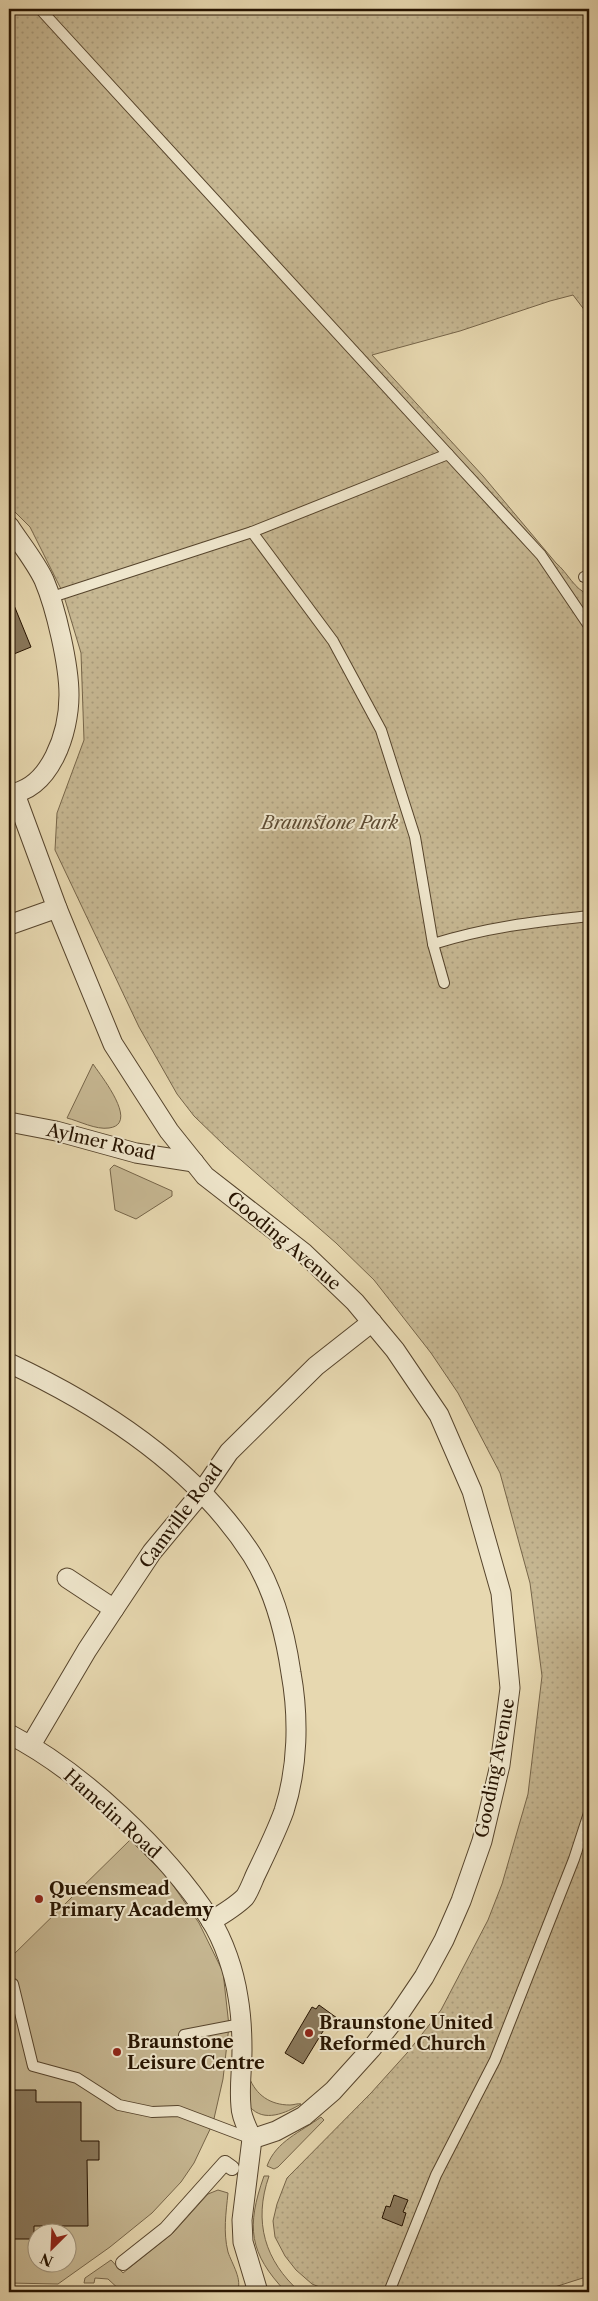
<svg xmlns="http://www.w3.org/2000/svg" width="598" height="2301" viewBox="0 0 598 2301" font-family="'Libre Caslon Text',serif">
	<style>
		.grass { fill: #c6b792; stroke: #766549; fill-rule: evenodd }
		.park { fill: url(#park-dots); stroke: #766549 }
		.building { fill: #8a795c; stroke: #261300 }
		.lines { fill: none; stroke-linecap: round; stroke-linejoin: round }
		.service-casing { stroke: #56442c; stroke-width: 12 }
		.pedestrian-casing { stroke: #56442c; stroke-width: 16 }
		.minor-casing { stroke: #56442c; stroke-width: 21 }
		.service { stroke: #efe6cc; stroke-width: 10 }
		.pedestrian { stroke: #efe6cc; stroke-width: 14 }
		.minor { stroke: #efe6cc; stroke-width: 19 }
		.poi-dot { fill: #8f2418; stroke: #efe6cc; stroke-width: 2 }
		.labels { text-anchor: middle; stroke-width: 4; stroke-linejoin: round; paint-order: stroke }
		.park-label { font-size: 18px; font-style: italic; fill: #5e4c33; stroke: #efe6cc }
		.street-label { font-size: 18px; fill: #261300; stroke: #efe6cc }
		.poi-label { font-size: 18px; font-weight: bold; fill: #261300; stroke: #efe6cc; text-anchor: start }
	</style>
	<defs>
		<pattern id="park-dots" width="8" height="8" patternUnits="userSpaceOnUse" patternTransform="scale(1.25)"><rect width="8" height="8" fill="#c6b792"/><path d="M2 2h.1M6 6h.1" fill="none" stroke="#aa9c7c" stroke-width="1.8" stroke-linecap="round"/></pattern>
	</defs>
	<rect width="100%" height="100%" fill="#e7d8b0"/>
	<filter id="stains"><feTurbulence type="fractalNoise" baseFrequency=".004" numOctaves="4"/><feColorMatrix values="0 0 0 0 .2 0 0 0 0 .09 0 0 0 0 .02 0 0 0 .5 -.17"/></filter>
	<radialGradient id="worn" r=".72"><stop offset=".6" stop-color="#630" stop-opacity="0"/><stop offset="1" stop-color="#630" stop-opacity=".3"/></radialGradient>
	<!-- grass -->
	<g class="grass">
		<path d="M 93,1064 C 101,1076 140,1124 109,1128 C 96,1130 79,1121 67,1118 Z"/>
		<path d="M 114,1165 L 172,1191 L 172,1196 L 136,1219 L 115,1210 L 110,1169 Z"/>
		<path d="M 130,1840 L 168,1878 L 199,1923 L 223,1972 L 229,2026 L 223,2079 L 213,2123 L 194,2163 L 181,2182 L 152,2213 L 110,2247 L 58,2284 L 9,2283 L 9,1959 ZM 38,2234 L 68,2234 L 68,2264 L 38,2264 Z"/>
		<path d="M 249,2077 C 256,2095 270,2105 290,2105 C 294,2105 298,2103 301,2104 C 286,2113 264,2123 250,2107 Z"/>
		<path d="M 321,2117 L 324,2120 L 278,2167 L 274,2169 L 267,2166 C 276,2141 301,2132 321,2117 Z"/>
		<path d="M 264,2176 L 269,2176 C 253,2222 265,2261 300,2292 L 286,2292 C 249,2253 246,2227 264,2176 Z"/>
		<path d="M 218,2190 L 228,2193 C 226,2213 223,2232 228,2252 C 232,2264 243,2280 237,2292 L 122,2292 L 108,2279 L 95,2278 L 94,2283 L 84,2283 L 85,2278 L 111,2260 L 123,2273 L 173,2233 L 208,2194 Z"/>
	</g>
	<!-- park -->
	<path class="park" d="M 9,9 L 589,9 L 589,316 L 573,295 L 550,301 L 460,331 L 372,355 L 483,476 L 556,563 C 568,573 574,589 589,595 L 589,2276 L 539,2292 L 332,2292 L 312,2284 L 296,2270 L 285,2256 L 275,2237 L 273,2221 L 277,2204 L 287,2178 L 371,2093 L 407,2053 L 441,2010 L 488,1920 L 502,1884 L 528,1794 L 542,1676 L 530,1583 L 500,1473 L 458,1393 L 431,1353 L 374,1280 L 336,1243 L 226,1147 L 194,1116 L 177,1094 L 139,1027 L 55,850 L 57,813 L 84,740 L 81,653 L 63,593 L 30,527 L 9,506 Z"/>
	<!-- building -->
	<g class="building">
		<path d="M 9,593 L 31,647 L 9,656 Z"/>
		<path d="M 319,2005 L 337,2018 L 328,2030 L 325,2028 L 303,2064 L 285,2053 L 312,2007 L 316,2009 Z"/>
		<path d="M 9,2090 L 36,2090 L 36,2102 L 81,2102 L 81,2141 L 99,2141 L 99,2160 L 87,2160 L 88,2226 L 34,2226 L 34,2239 L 9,2239 Z"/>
		<path d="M 394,2195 L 408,2200 L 403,2212 L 406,2213 L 402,2226 L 382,2218 L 386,2206 L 390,2207 Z"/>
	</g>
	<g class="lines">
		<defs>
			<g id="service">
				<path d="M 40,9 L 448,454"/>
				<path d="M 252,532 L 333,641 L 381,730 L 415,837 L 433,944 L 444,983"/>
				<path d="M 584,577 L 589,577"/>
				<path d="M 49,598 L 252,532 L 448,454 L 541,555 L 589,626"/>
				<path d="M 433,944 C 488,927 533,922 589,916"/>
				<path d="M 13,1984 L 33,2066 L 77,2078 L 119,2105 L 152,2112 L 178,2111 L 252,2139"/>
				<path d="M 184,2035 L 241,2024"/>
				<path d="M 389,2292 L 436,2175 L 495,2060 L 574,1859 L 589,1813"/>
			</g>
			<path id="pedestrian" d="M 123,2263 L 166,2229 L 225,2163 L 232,2168"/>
			<g id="minor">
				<path d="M 9,526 C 20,543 35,561 44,580 C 56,608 69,665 69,695 C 69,732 51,789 9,794"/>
				<path d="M 15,794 L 57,908 L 113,1044 L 169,1131 L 205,1176 L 304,1253 L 355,1302 L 395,1350 L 439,1415 L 472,1491 L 501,1593 L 510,1688 L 500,1765 L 482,1841 L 461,1901 L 444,1940 L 424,1977 L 399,2014 L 371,2049 L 333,2091 L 304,2116 L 276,2131 L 252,2139 L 242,2220 L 243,2242 L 258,2292"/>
				<path d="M 9,925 L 57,908"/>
				<path d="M 9,1122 L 56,1131 L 136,1153 L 194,1162"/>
				<path d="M 9,1363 C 101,1406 196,1468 252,1555 C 274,1590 285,1632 291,1673 C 299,1717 298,1768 284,1811 C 276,1833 265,1855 255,1876 C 252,1883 249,1891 245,1897 C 235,1907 223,1914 211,1921"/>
				<path d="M 67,1578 L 114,1609"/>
				<path d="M 9,1734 C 81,1771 166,1851 210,1919 C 224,1941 234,1971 238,1997 C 241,2014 242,2033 242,2050 C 242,2069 239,2088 241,2107 C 241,2117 248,2129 252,2139"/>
				<path d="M 31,1745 L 87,1650 L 114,1609 L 152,1552 L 201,1493 L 229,1452 L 316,1366 L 372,1322"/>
			</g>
		</defs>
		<!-- service casing -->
		<use href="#service" class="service-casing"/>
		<!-- pedestrian casing -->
		<use href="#pedestrian" class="pedestrian-casing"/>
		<!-- minor casing -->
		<use href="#minor" class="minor-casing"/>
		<!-- service -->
		<use href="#service" class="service"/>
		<!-- pedestrian -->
		<use href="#pedestrian" class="pedestrian"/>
		<!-- minor -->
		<use href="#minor" class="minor"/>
	</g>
	<!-- markers -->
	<g class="poi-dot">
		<circle cx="39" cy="1899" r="5"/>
		<circle cx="309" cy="2033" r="5"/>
		<circle cx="117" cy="2052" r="5"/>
	</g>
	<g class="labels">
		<!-- park labels -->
		<g class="park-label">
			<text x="330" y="829">Braunstone Park</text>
		</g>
		<!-- street labels -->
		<g class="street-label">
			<text transform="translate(101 1142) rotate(13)" y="6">Aylmer Road</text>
			<text transform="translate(284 1241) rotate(40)" y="6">Gooding Avenue</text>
			<text transform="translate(181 1516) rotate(-53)" y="6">Camville Road</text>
			<text transform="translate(495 1768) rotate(-79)" y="6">Gooding Avenue</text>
			<text transform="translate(112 1814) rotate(42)" y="6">Hamelin Road</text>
		</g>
		<!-- poi labels -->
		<g class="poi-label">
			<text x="49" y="1895">Queensmead<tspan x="49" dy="21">Primary Academy</tspan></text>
			<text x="319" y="2029">Braunstone United<tspan x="319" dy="21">Reformed Church</tspan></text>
			<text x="127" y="2048">Braunstone<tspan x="127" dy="21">Leisure Centre</tspan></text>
		</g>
	</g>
	<!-- margin -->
	<rect width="598" height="2301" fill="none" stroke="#e7d8b0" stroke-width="30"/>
	<rect x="10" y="10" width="578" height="2281" fill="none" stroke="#261300" stroke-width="2.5"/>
	<rect x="15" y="15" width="568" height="2271" fill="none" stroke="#261300"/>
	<!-- north arrow -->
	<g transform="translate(52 2248) rotate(204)"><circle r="24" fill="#efe6cc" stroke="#9f927a"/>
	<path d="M0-4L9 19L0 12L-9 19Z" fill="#8f2418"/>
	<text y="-8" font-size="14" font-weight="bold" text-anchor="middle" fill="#261300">N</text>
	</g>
	<rect width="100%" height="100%" filter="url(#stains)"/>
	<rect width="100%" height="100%" fill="url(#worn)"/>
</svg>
